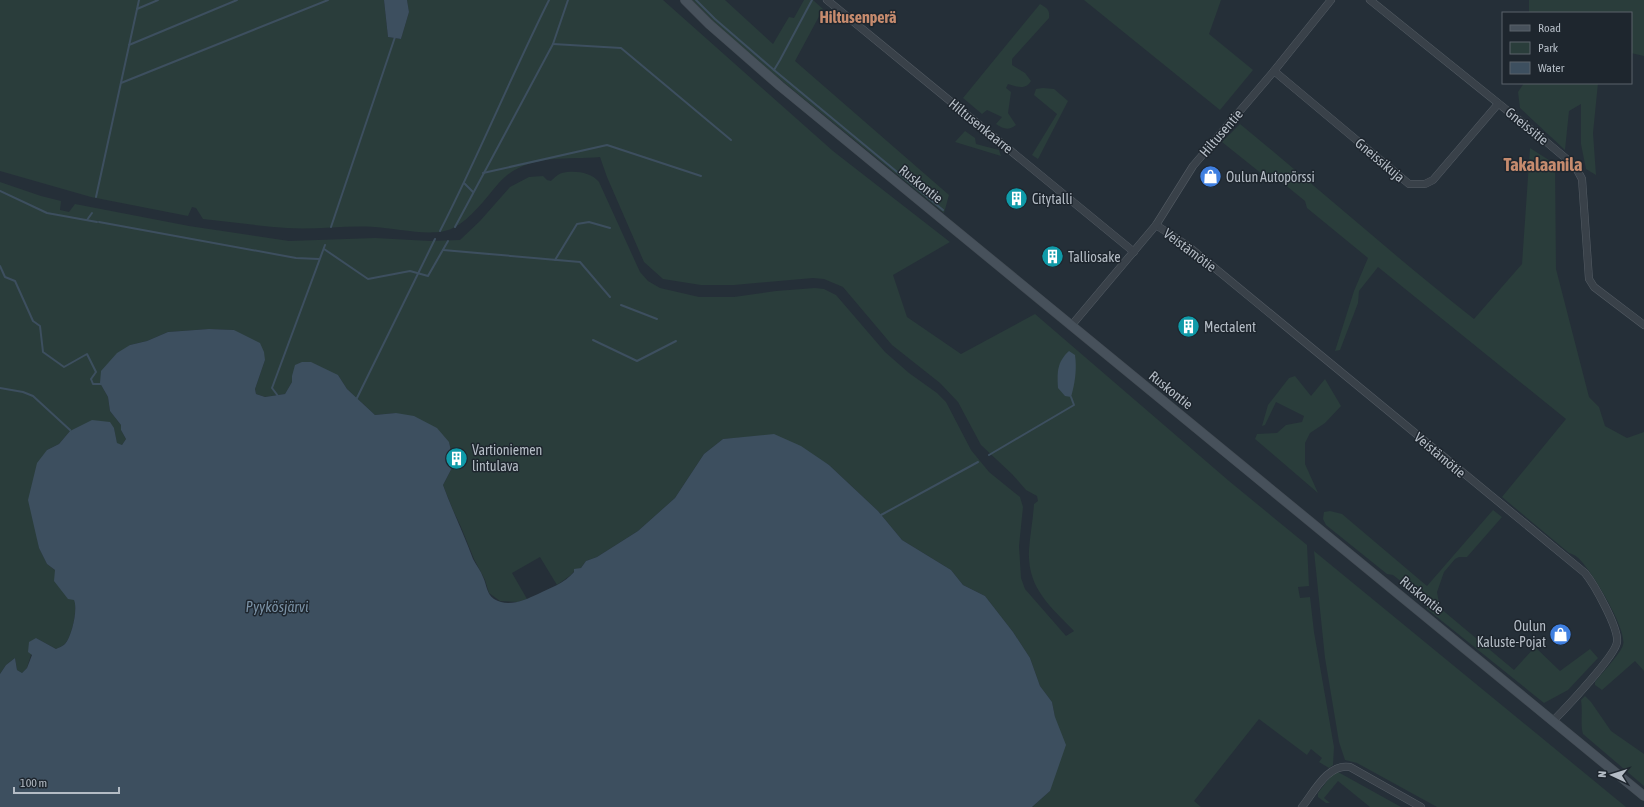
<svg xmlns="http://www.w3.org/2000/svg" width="1644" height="807" viewBox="0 0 1644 807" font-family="'Asap Condensed',sans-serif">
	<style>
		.green { fill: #2a3d3b }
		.water { fill: #3d4f5f }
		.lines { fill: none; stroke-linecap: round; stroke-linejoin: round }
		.stream { stroke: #3d4f5f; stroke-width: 2 }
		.minor-casing { stroke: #545c64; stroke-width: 8 }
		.secondary-casing { stroke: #424a52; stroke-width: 10 }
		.minor { stroke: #394149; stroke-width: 7 }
		.secondary { stroke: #47515b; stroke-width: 9 }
		.labels { text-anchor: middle; stroke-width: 3; stroke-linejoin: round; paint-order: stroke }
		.street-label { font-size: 14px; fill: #b4bcc5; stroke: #1e262e }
		.poi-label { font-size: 14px; fill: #b4bcc5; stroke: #1e262e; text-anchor: start }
		.water-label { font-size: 15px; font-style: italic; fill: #7990a4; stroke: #1e262e }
		.quarter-label { font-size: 16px; font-weight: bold; fill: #c68b6e; stroke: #1e262e }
		.district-label { font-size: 18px; font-weight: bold; fill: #c68b6e; stroke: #1e262e }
	</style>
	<rect width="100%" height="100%" fill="#252f38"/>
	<!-- green -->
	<g class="green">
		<path d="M 0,0 L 384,0 L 388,37 L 401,39 L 409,12 L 407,0 L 663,0 L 833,151 L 950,242 L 893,275 L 907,317 L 961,354 L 1035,314 L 1229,481 L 1307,545 L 1309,586 L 1298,587 L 1300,598 L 1310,597 L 1314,632 L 1334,747 L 1333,765 L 1329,768 L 1319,762 L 1322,758 L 1311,749 L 1307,755 L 1259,719 L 1194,801 L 1201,807 L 1032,807 L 1050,791 L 1055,717 L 1052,702 L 1040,686 L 1030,658 L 1013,632 L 985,596 L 963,585 L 951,570 L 902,540 L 878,511 L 829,465 L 774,435 L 723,439 L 704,454 L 675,498 L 638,531 L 597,557 L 586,561 L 581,568 L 575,570 L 571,575 L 557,585 L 540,557 L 512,573 L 527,599 L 518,602 L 500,601 L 489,593 L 485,580 L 474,559 L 461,527 L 453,510 L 443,485 L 454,464 L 449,442 L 396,413 L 375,415 L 347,389 L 338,375 L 292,376 L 292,382 L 285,394 L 265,397 L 256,394 L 255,389 L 265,360 L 234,330 L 209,329 L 168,332 L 147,341 L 130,345 L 100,383 L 108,397 L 110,411 L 121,425 L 121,430 L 126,439 L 122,445 L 117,444 L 114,428 L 70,431 L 59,444 L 47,450 L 37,537 L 39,548 L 47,564 L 55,570 L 74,599 C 78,609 72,636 65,644 C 63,646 58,648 56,649 L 36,638 L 27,668 L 22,673 L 17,670 L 15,658 L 6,665 L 0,674 L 0,182 L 41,196 L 61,201 L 60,210 L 69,212 L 75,204 L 189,226 L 289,241 L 375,238 L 430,241 L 460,240 L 480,221 L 510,187 L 529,177 L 543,176 L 547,180 L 551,181 C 554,178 558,174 562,173 C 574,170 591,172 599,182 L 640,272 L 648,281 L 660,288 L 699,297 L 734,297 L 776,291 L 815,288 L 824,289 L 836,295 L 885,352 L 909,373 L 937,393 L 946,402 L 971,450 L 989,472 L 1020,497 L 1023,507 L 1019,546 L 1021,578 L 1025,589 L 1066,636 L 1074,631 C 1050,606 1027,588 1029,550 C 1030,535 1033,520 1034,504 L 1038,501 L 1037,496 L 1026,490 L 1012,474 L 981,445 L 958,402 L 940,383 L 892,345 L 843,287 L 824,279 L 813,278 L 734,285 L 701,285 L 663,279 L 644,262 L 607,177 L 600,157 C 564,160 525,153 498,184 C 485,199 471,219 453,228 C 435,238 395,228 375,227 C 346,225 317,230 287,228 C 259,226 231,222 203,219 L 196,208 L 192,207 L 188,216 L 91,197 L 0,171 Z"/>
		<path d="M 692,0 L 725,0 L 773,44 L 789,17 L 794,18 L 804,0 L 813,0 L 823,9 L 795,61 L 949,195 L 944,213 L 771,72 L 713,21 Z"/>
		<path d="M 1084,0 L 1221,0 L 1209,34 L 1253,70 L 1220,110 Z"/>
		<path d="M 1529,0 L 1644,0 L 1644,56 L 1631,53 L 1631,13 L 1529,13 Z"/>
		<path d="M 1040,4 C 1047,8 1050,10 1049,18 L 1012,59 L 1012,65 L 1025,73 L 1031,81 C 1025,91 1016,86 1008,84 L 1006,88 L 1011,92 L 1008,113 L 1016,125 C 1008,131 1004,129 996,124 L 1002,117 L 987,110 L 982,114 L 963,98 Z"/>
		<path d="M 1524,83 L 1598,83 L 1593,133 L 1596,175 L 1586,169 L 1581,144 L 1581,104 L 1569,111 L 1565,150 L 1520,108 L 1518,92 Z"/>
		<path d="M 1043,88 L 1054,89 L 1068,101 L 1038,159 L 1032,155 L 1057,114 L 1034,95 L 1036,89 Z"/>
		<path d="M 1240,124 C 1318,188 1394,256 1474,319 L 1522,264 L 1530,148 L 1555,164 L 1556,269 L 1589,397 L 1599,407 L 1605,426 L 1627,438 L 1644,432 L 1644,671 L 1635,661 L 1602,690 L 1595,685 L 1595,682 C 1601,674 1621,653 1623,645 C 1628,630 1590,567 1577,557 C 1575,555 1572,554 1569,553 L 1502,497 L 1566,419 L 1378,267 L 1359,291 L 1358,303 L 1340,350 L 1335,351 L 1354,291 L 1368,258 L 1307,208 L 1305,201 L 1278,179 L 1272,177 L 1268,182 L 1267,178 L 1222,142 Z"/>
		<path d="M 965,131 L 975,138 L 976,144 L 999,150 L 1001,156 L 955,142 Z"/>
		<path d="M 1295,376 L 1311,396 L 1325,379 L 1341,406 L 1325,423 L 1310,433 L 1305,443 L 1305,464 L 1318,493 L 1255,439 L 1257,434 L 1277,433 L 1286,425 L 1302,422 L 1304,416 L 1276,402 L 1265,425 L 1262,426 L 1268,405 L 1289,378 Z"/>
		<path d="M 1493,510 L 1502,517 L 1467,557 L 1459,557 L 1455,559 L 1444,572 L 1437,592 L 1440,608 L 1514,670 L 1535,647 L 1560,671 L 1590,649 L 1598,658 L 1568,690 L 1544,703 L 1427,609 L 1426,601 L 1393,575 L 1387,574 L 1326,525 L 1323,519 L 1324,512 L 1330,511 L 1342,514 L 1427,586 Z"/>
		<path d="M 1314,551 L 1626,807 L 1437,807 L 1357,763 L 1345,760 L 1339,742 L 1325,658 Z"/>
		<path d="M 1585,696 L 1591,702 L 1611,731 L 1644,754 L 1644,786 L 1583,734 C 1580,723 1583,712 1581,700 Z"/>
		<path d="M 1338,772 L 1401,807 L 1370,807 L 1338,781 L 1324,798 L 1330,803 L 1326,803 L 1318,797 L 1318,793 L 1331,776 Z"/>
	</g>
	<!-- water -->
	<g class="water">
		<path d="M 384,0 L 407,0 L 409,12 L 401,39 L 388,37 Z"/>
		<path d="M 209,329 L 234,330 L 260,343 L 264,352 L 265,360 L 255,389 L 256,394 L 265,397 L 285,394 L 292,382 L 292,376 L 295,365 L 302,362 L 311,362 L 338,375 L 347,389 L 375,415 L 396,413 L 414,416 L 437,428 L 449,442 L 454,464 L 443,485 C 452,510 464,534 473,559 C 476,565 481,571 483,577 C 487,585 486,593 494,599 C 508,608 525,600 538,594 C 550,588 565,583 574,572 L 574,569 L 581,568 L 586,561 L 597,557 L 638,531 L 675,498 L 704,454 L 723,439 L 774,434 L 801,446 L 829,465 L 878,511 L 902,540 L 951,570 L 963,585 L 985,596 L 1013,632 L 1030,658 L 1040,686 L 1052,702 L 1055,717 L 1066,745 L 1050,791 L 1032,807 L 0,807 L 0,674 L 6,665 L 15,658 L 17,670 L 22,673 L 27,668 L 32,655 L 28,652 L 29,642 L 36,638 L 56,649 C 58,648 63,646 65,644 C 72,636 78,609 74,600 L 68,599 L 54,581 L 55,570 L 47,564 L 39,548 L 28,500 L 37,463 L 47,450 L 59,444 L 70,431 L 92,420 L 110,422 L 114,428 L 117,443 L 122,445 L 126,439 L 121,430 L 121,425 L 110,411 L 108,397 L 100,383 L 101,371 L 117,353 L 130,345 L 147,341 L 168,332 Z"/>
		<path d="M 1069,351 L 1075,355 C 1077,369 1075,383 1071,397 L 1065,396 L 1058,388 C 1057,372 1057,362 1069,351 Z"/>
	</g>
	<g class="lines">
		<!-- stream -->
		<g class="stream">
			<path d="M 696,0 L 715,19 L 774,70 L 943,210"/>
			<path d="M 137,9 L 158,0"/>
			<path d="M 553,44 L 621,48 L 731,140"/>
			<path d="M 129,45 L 237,0"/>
			<path d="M 774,70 L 780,60 L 812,0"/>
			<path d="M 121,83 L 328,0"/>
			<path d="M 483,173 L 607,145 L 701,176"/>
			<path d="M 464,183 L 473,192"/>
			<path d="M 0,191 L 47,213 L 97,222"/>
			<path d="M 96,197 L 139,0"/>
			<path d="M 87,220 L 92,213"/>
			<path d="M 99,222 L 296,258 L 319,259"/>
			<path d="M 331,227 L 395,37"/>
			<path d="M 455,227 L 553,44 L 568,0"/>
			<path d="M 440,231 C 479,155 511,76 549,0"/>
			<path d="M 324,249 L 368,279 L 410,271 L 428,276 L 448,241"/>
			<path d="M 443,250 L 580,262 L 610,297"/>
			<path d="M 555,260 L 577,224 L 589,222 L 610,228"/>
			<path d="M 0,266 L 5,277 L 15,281 L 33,321 L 40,326 L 43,352 L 64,367 L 87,354 L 96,372 L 91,379 L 93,384 L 101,384"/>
			<path d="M 621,305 L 657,319"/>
			<path d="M 593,340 L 637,361 L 676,341"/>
			<path d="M 0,388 L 23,392 L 33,396 L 70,430"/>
			<path d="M 278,396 L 272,388 L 325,245"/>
			<path d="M 357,398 L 435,239"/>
			<path d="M 989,455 L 1074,405 L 1071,397"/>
			<path d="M 881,515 L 978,462"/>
		</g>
		<defs>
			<g id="minor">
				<path d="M 827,0 L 1134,252"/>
				<path d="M 1370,0 L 1544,140 L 1575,166 L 1582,179 L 1589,279 L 1594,287 L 1644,325"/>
				<path d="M 1274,71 L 1409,184 L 1425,184 L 1433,180 L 1498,104"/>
				<path d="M 1156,225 L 1188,246 L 1585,573 C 1594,584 1619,628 1617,642 C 1616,655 1565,709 1553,721"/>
				<path d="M 1071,326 L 1156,225 L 1193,166 L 1274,71 L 1331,0"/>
				<path d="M 1302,807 C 1314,792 1328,763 1350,767 L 1421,807"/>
			</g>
			<path id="secondary" d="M 685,0 L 709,24 L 780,86 L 1644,796"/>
		</defs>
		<!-- minor casing -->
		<use href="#minor" class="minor-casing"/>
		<!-- secondary casing -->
		<use href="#secondary" class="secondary-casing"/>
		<!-- minor -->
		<use href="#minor" class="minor"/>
		<!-- secondary -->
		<use href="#secondary" class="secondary"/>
	</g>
	<!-- icons -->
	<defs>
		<symbol id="shop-disc" viewBox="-11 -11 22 22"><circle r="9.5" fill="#3f7fe0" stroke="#1e262e"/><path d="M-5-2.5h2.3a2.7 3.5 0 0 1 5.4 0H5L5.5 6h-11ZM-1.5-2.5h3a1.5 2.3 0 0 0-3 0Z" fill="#fff"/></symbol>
		<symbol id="building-disc" viewBox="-11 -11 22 22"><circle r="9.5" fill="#0f9aa8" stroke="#1e262e"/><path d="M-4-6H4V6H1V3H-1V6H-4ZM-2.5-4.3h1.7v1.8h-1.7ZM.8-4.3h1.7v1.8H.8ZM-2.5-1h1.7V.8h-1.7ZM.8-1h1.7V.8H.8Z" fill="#fff"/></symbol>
	</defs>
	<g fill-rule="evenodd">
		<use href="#shop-disc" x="1198" y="164" width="25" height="25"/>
		<use href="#building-disc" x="1004" y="186" width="25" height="25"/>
		<use href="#building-disc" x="1040" y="244" width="25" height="25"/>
		<use href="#building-disc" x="1176" y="314" width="25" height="25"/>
		<use href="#building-disc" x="444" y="446" width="25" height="25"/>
		<use href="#shop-disc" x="1548" y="622" width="25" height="25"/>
	</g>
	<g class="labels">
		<!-- street labels -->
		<g class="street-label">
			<text transform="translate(981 126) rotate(39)" y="5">Hiltusenkaarre</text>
			<text transform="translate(1527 126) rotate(39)" y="5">Gneissitie</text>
			<text transform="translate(1221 133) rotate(-49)" y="5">Hiltusentie</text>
			<text transform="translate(1380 160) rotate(40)" y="5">Gneissikuja</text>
			<text transform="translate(921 184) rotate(39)" y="5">Ruskontie</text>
			<text transform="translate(1190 250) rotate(37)" y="5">Veistämötie</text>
			<text transform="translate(1171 390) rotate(39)" y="5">Ruskontie</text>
			<text transform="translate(1440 455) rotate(40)" y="5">Veistämötie</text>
			<text transform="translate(1422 595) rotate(39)" y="5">Ruskontie</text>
		</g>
		<!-- poi labels -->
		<g class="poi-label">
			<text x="1226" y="182">Oulun Autopörssi</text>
			<text x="1032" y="204">Citytalli</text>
			<text x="1068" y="262">Talliosake</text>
			<text x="1204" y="332">Mectalent</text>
			<text x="472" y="455">Vartioniemen<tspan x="472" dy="16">lintulava</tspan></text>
			<text x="1546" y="631" text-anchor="end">Oulun<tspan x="1546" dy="16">Kaluste-Pojat</tspan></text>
		</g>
		<!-- water labels -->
		<g class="water-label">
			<text x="277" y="612">Pyykösjärvi</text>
		</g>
		<!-- quarter labels -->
		<g class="quarter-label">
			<text x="858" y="23">Hiltusenperä</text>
		</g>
		<!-- district labels -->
		<g class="district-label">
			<text x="1543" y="171">Takalaanila</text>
		</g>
	</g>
	<!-- legend -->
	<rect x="1502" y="12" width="130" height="72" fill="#1e262e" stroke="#5a626a"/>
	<rect x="1510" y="25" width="20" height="6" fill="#47515b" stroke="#5a626a"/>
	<text x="1538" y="32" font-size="12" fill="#b4bcc5">Road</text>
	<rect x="1510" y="42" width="20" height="12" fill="#2a3d3b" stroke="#5a626a"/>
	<text x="1538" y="52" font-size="12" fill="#b4bcc5">Park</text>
	<rect x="1510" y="62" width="20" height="12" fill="#3d4f5f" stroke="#5a626a"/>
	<text x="1538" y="72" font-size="12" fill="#b4bcc5">Water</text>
	<!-- north arrow -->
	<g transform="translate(1612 775) rotate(274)" stroke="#1e262e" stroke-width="3" paint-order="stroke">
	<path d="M0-3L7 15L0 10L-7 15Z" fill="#b4bcc5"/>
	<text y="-6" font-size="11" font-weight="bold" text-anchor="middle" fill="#b4bcc5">N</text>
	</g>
	<!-- scale -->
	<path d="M14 787v6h105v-6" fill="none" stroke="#b4bcc5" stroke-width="2"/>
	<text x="20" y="787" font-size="12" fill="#b4bcc5" stroke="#1e262e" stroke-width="3" paint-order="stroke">100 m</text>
</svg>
